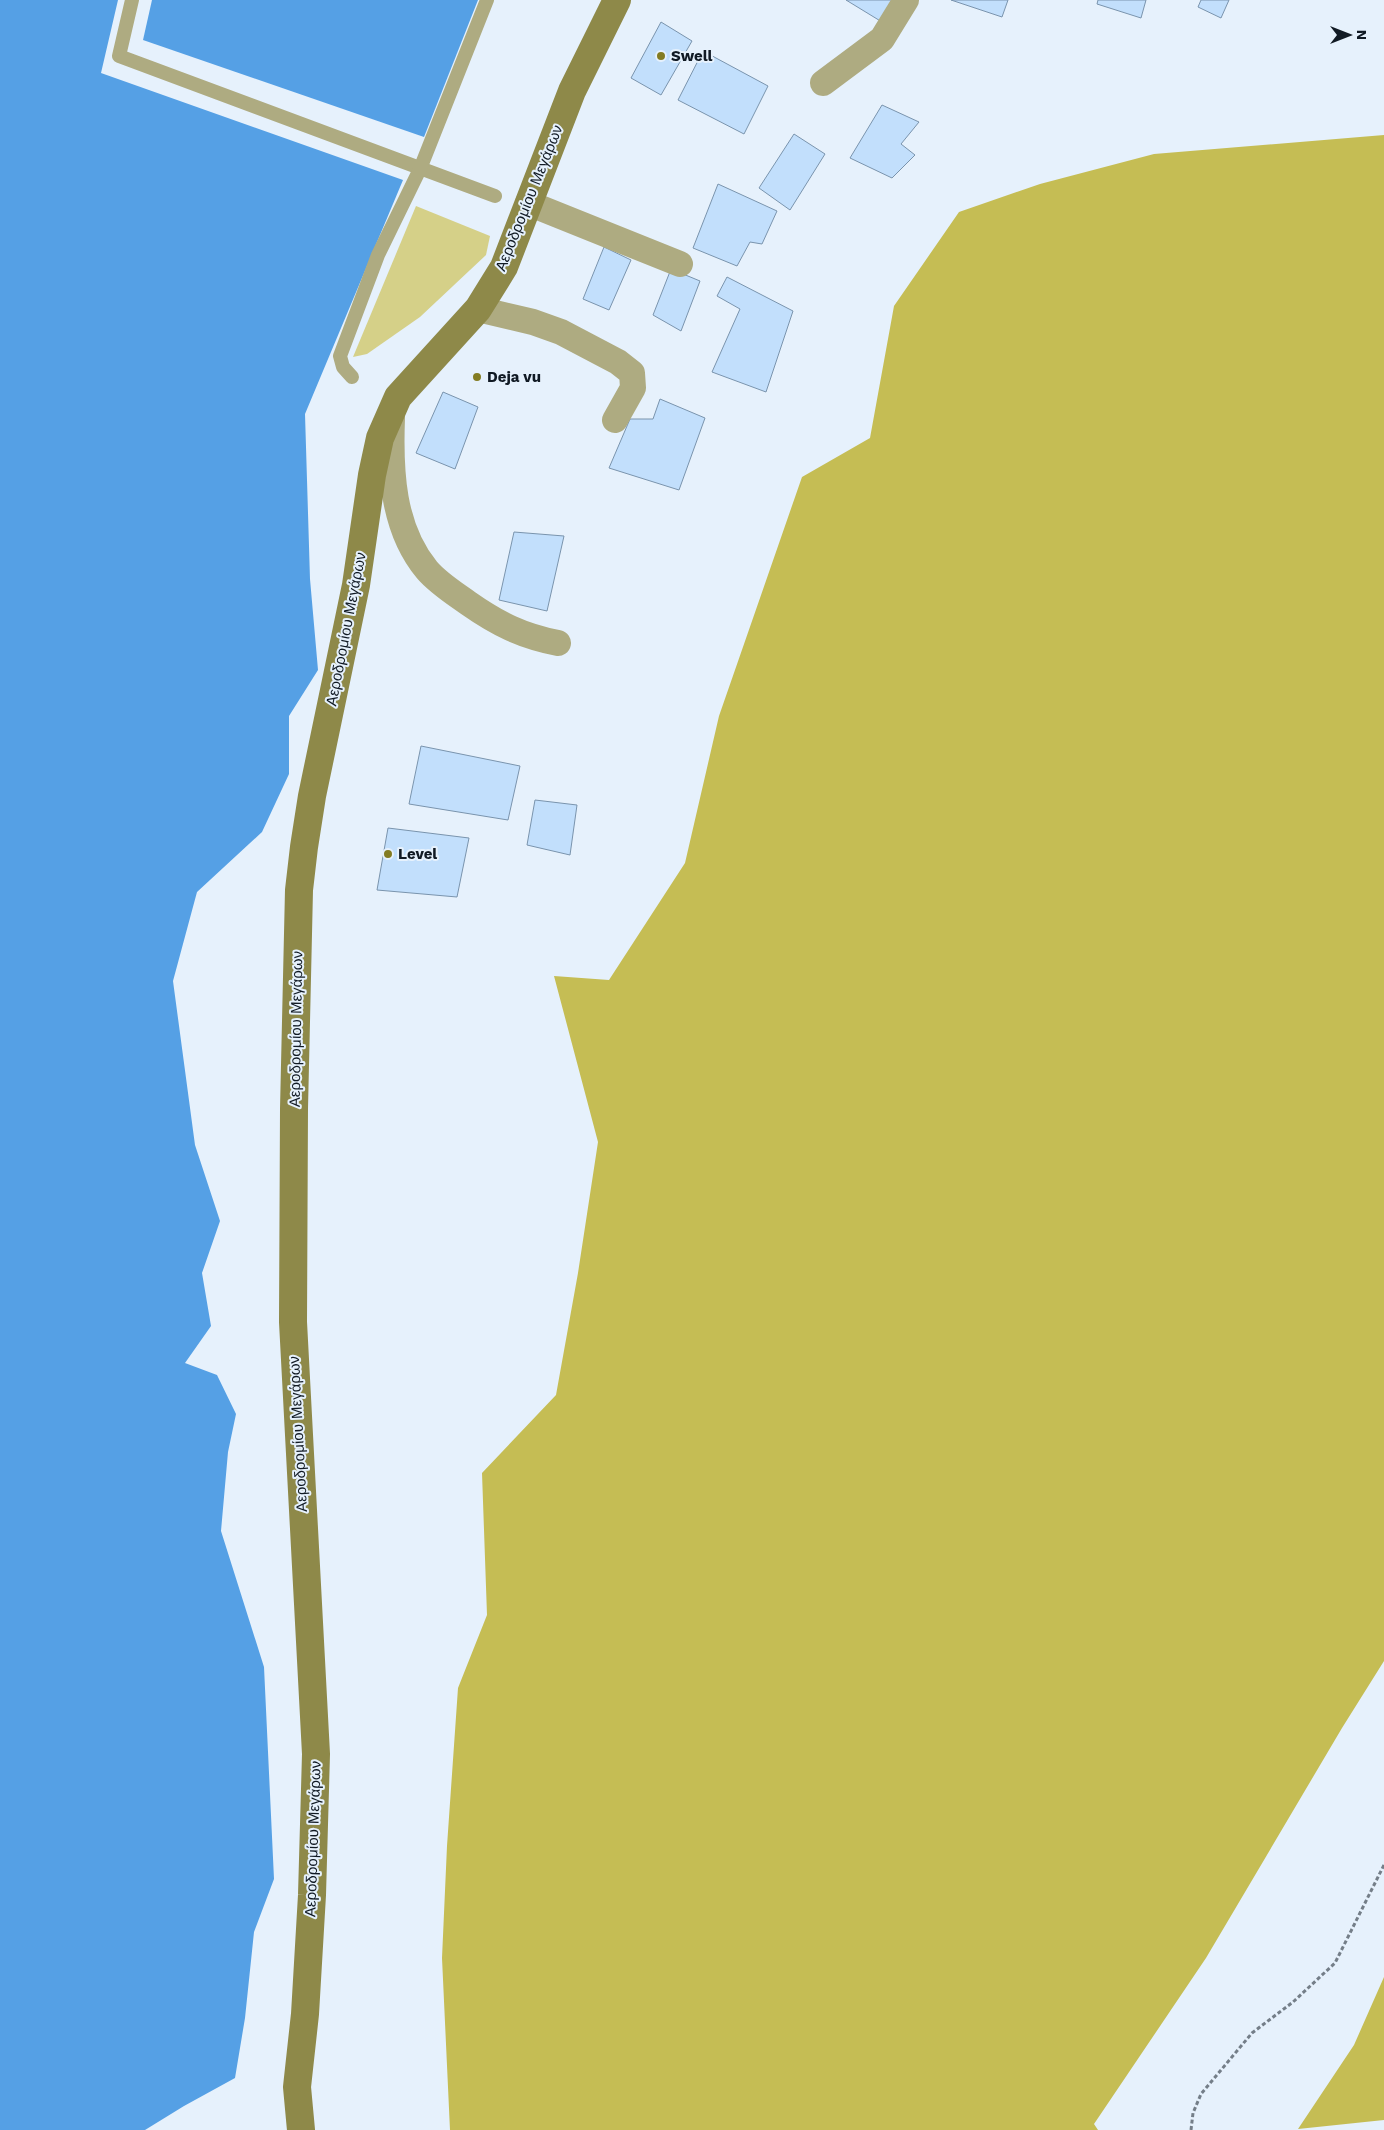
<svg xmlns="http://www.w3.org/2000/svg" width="1384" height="2130" viewBox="0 0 1384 2130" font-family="'Work Sans',sans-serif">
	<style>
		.green { fill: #d5d088 }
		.forest { fill: #c5bd54 }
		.water { fill: #55a0e5 }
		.building { fill: #c2dffc; stroke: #7a94ad }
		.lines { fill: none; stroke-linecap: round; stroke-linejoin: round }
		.path { stroke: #747e88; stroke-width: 3; stroke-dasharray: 4 2.5; stroke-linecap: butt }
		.lane { stroke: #aeab81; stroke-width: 14 }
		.street { stroke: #aeab81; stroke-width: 26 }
		.secondary { stroke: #8e8949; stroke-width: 28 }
		.poi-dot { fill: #837c22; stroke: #e6f1fc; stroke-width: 2 }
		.labels { text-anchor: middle; stroke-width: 4; stroke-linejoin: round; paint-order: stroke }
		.poi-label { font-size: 15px; font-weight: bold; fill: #111a24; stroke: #e6f1fc; text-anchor: start }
		.street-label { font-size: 15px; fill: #111a24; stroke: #e6f1fc }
	</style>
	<rect width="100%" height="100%" fill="#e6f1fc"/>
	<!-- green -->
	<path class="green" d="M 416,206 L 490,236 L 486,255 L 420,317 L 367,354 L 353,357 Z"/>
	<!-- forest -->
	<g class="forest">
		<path d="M 1384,135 L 1384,1661 L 1342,1728 L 1206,1958 L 1094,2124 L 1098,2130 L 450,2130 L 442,1958 L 447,1846 L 458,1688 L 487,1615 L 482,1473 L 556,1395 L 578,1273 L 598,1142 L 554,976 L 609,980 L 685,863 L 719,716 L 802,477 L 870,438 L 894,306 L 959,212 L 1040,184 L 1154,154 Z"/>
		<path d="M 1384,1977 L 1384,2120 L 1298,2129 L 1354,2045 Z"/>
	</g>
	<!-- water -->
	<g class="water">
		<path d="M 0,0 L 118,0 L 101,73 L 403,180 L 305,414 L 310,579 L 318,670 L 289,716 L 289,774 L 262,832 L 197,892 L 173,981 L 195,1145 L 220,1221 L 202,1273 L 211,1326 L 185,1363 L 217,1375 L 236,1414 L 228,1452 L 221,1531 L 264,1667 L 274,1879 L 254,1932 L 245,2018 L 235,2078 L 184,2106 L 145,2130 L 0,2130 Z"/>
		<path d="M 152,0 L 478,0 L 424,137 L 143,40 Z"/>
	</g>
	<!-- building -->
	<g class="building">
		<path d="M 846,0 L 893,0 L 882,22 Z"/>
		<path d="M 951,0 L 1008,0 L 1002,17 Z"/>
		<path d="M 1098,0 L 1146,0 L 1141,18 L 1097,4 Z"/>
		<path d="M 1201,0 L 1229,0 L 1221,18 L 1198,7 Z"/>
		<path d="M 661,22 L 692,41 L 661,95 L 631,78 Z"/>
		<path d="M 703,51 L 768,86 L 744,134 L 678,100 Z"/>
		<path d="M 882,105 L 919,122 L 901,144 L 915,155 L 892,178 L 850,158 Z"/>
		<path d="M 794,134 L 825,154 L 790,210 L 759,188 Z"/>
		<path d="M 718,184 L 777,211 L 762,244 L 750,242 L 737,266 L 693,248 Z"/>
		<path d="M 604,247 L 631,260 L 609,310 L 583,299 Z"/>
		<path d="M 671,269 L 700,281 L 681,331 L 653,315 Z"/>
		<path d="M 727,277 L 793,311 L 766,392 L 712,372 L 740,309 L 717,296 Z"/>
		<path d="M 443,392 L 478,407 L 455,469 L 416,453 Z"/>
		<path d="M 660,399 L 705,418 L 679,490 L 609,468 L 630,419 L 653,419 Z"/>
		<path d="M 514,532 L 564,536 L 547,611 L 499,600 Z"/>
		<path d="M 421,746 L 520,766 L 508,820 L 409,804 Z"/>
		<path d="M 535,800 L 577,805 L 570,855 L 527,845 Z"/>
		<path d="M 388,828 L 469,838 L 457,897 L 377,890 Z"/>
	</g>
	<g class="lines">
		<!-- path -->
		<path class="path" d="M 1191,2130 L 1193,2113 L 1201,2094 L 1252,2033 L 1293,2002 L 1335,1963 L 1384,1865"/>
		<!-- lane -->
		<g class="lane">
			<path d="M 132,0 L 119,56 L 495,196"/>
			<path d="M 352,377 L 343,367 L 340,356 L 378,255 L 420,169 L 487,0"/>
		</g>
		<!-- street -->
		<g class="street">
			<path d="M 823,83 L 882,39 L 906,0"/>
			<path d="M 528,203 L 680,264"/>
			<path d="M 478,309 L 533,322 L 561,332 L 618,362 L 632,373 L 633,388 L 615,420"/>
			<path d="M 392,418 C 390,470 392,528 427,570 C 438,583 454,593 468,603 C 498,624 522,636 558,643"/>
		</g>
		<!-- secondary -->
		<path class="secondary" d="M 301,2130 L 297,2087 L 305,2014 L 312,1895 L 316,1754 L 293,1322 L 294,1109 L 299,890 L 304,847 L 312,796 L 356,585 L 372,475 L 380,438 L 398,397 L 478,309 L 504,267 L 572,91 L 617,0"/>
	</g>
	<!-- markers -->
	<g class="poi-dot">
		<circle cx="661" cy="56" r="5"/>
		<circle cx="477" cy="377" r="5"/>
		<circle cx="388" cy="854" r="5"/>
	</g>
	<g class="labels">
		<!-- poi labels -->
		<g class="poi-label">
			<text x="671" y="61">Swell</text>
			<text x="487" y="382">Deja vu</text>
			<text x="398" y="859">Level</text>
		</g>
		<!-- street labels -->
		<g class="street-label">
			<text transform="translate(529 198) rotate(-68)" y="5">Αεροδρομίου Μεγάρων</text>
			<text transform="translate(346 629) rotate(-79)" y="5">Αεροδρομίου Μεγάρων</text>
			<text transform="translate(296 1029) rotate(-89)" y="5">Αεροδρομίου Μεγάρων</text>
			<text transform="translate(298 1434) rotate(-93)" y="5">Αεροδρομίου Μεγάρων</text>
			<text transform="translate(313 1839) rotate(-88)" y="5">Αεροδρομίου Μεγάρων</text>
		</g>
	</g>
	<!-- north arrow -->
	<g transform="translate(1349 35) rotate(90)" stroke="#e6f1fc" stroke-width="4" paint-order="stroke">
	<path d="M0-4L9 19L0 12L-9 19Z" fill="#111a24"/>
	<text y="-8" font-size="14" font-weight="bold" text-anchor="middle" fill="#111a24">N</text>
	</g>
</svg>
